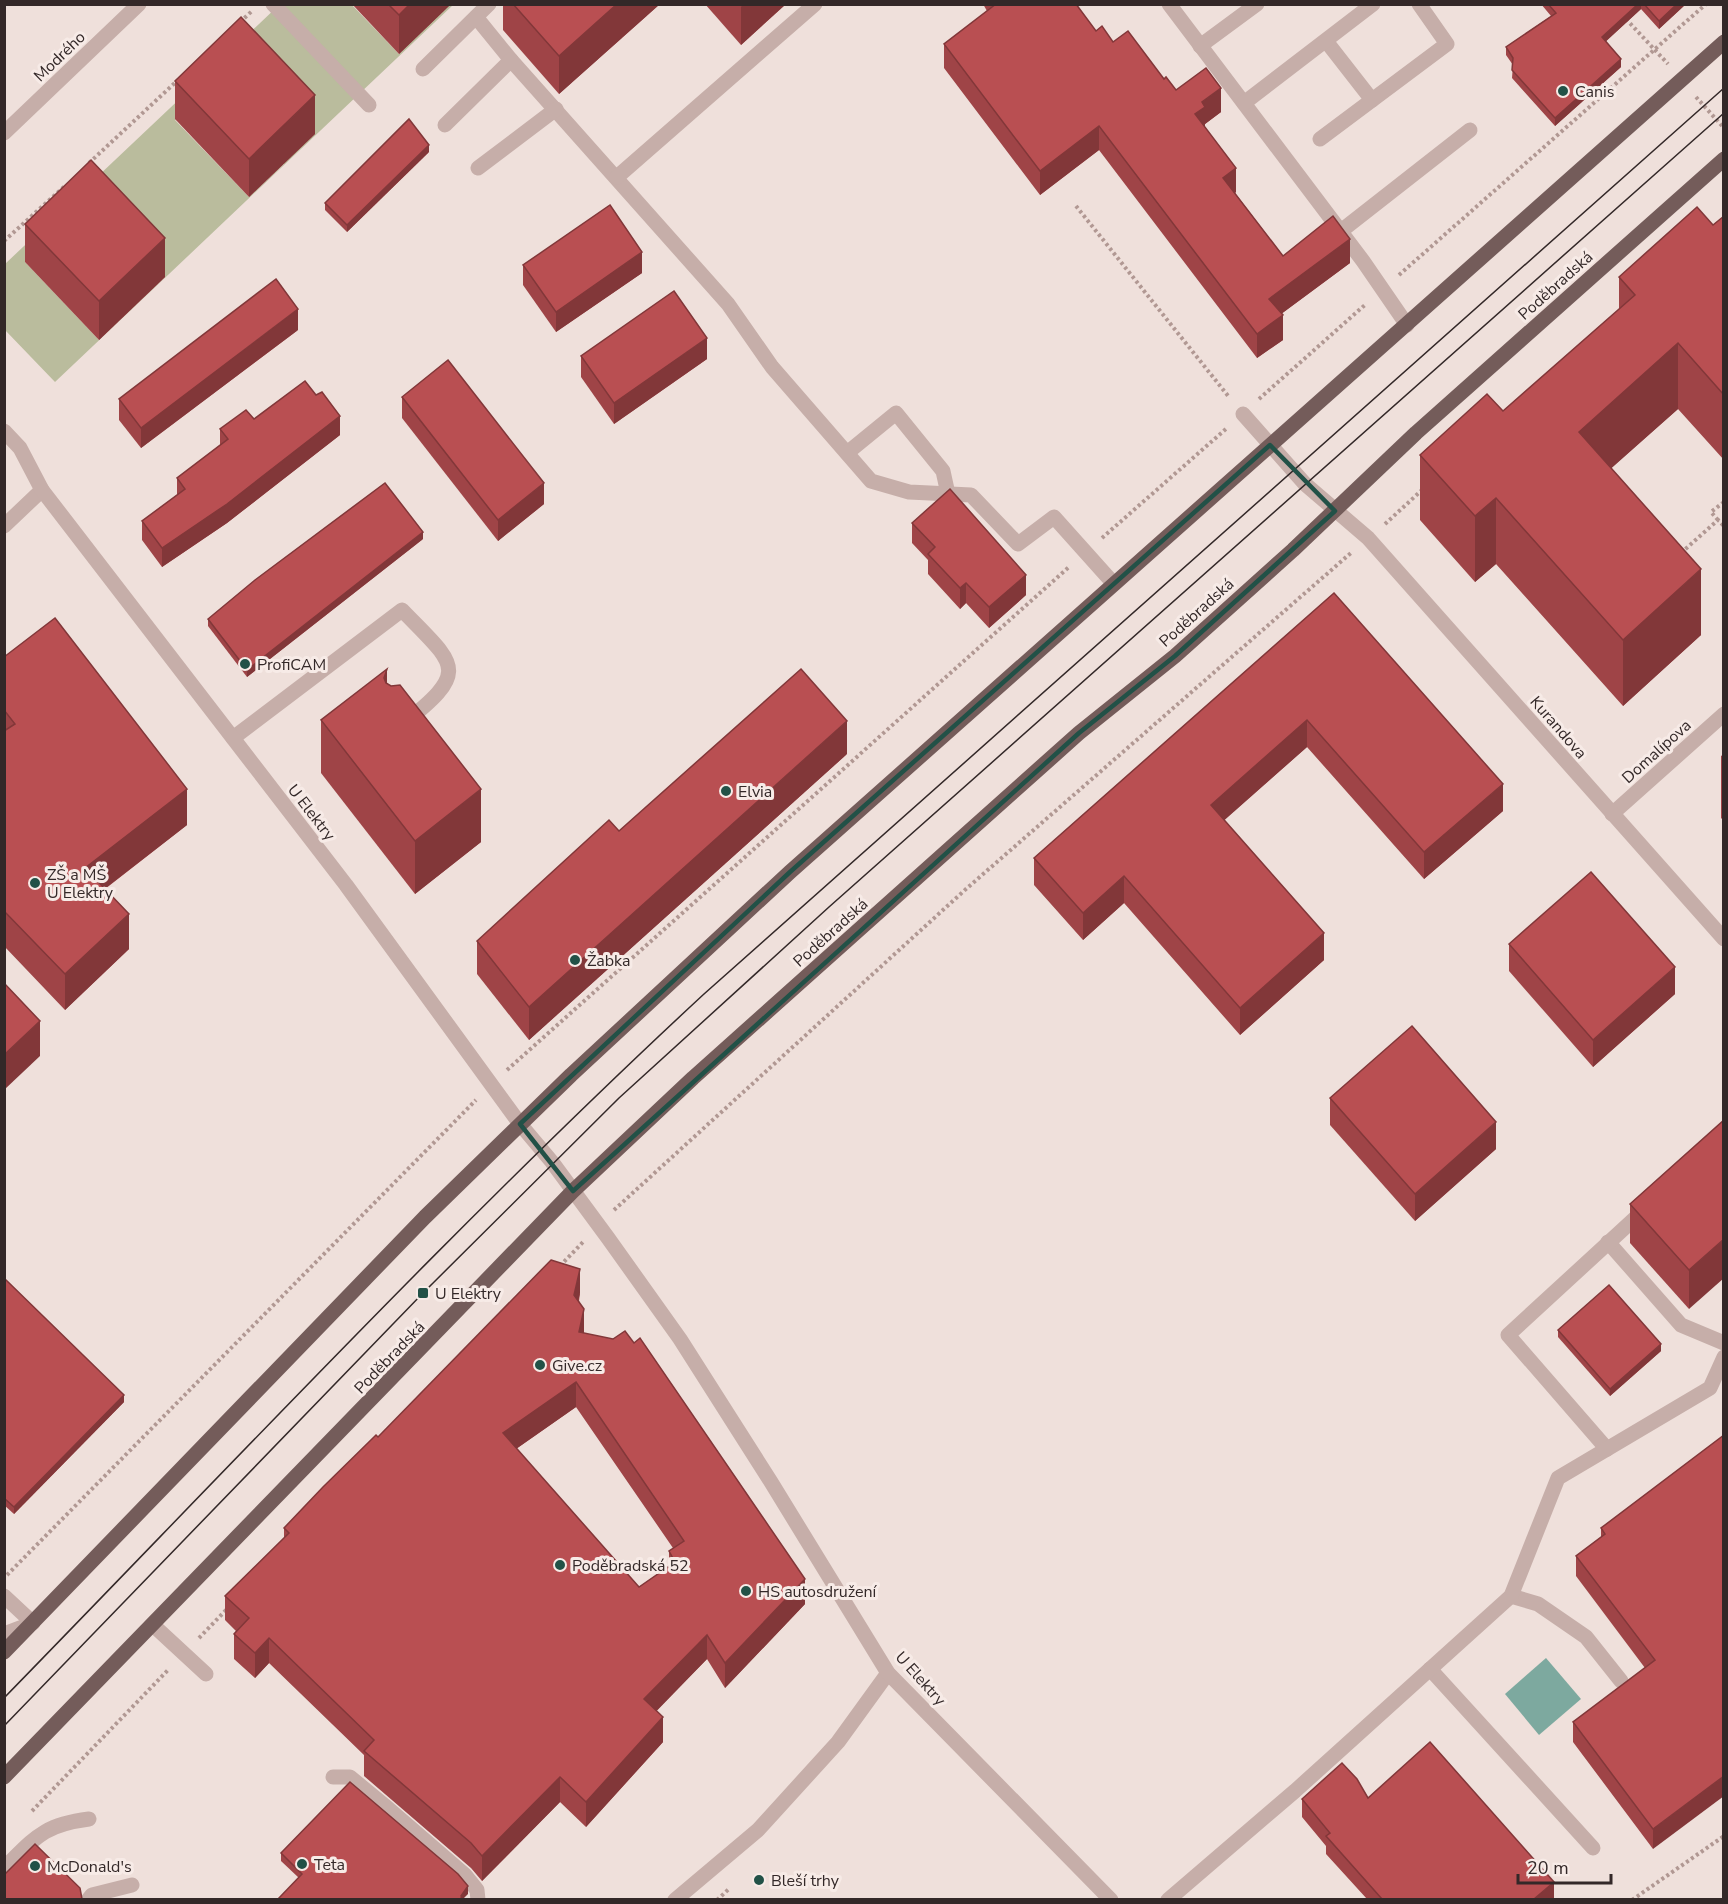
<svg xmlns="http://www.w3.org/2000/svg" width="1728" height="1904" viewBox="0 0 1728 1904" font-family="'Nunito Sans',sans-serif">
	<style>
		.green { fill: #babc9d; fill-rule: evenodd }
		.water { fill: #7da99f }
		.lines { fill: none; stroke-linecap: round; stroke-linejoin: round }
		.path { stroke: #b19893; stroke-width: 4; stroke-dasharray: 3 3; stroke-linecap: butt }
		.service { stroke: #c6aea9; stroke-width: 15 }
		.pedestrian { stroke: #c6aea9; stroke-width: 15 }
		.minor { stroke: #c6aea9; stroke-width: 15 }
		.primary { stroke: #745c5a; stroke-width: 15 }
		.tram { stroke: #332828; stroke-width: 1.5 }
		.wall { fill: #9f4447; fill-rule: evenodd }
		.shaded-wall { fill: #823739 }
		.building { fill: #b94f52; stroke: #823739; stroke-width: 1.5; fill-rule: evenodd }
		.marked { fill: none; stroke: #225147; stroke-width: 4.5; stroke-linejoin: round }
		.poi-dot { fill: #225147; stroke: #f7ebe7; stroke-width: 2 }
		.labels { text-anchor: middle; stroke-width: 6; stroke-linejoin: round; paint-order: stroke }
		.street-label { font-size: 16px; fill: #332828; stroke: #f7ebe7 }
		.poi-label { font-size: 16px; fill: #332828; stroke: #f7ebe7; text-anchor: start }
	</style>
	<rect width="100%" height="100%" fill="#efe0db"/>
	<!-- green -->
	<path class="green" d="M 279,5 L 352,5 L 399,54 L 448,5 L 453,5 L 55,382 L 5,330 L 5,264 ZM 241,56 L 315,134 L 283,161 L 284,164 L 249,197 L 175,120 L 203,93 L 207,96 L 231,74 L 227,69 ZM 91,199 L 165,277 L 99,340 L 25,262 L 53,236 L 56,239 L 80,217 L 77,212 Z"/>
	<!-- water -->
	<path class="water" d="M 1546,1658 L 1581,1699 L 1539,1735 L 1505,1694 Z"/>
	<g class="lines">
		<!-- path -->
		<g class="path">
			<path d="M 1626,19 L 1668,64"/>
			<path d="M 240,22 L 252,11"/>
			<path d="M 1696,97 L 1724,128"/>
			<path d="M 89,163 L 178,80"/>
			<path d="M 1076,206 L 1229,397"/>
			<path d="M 4,241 L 66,185"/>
			<path d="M 1399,275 L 1706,4"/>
			<path d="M 1259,399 L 1366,304"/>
			<path d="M 1718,520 L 1711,512 L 1724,502"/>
			<path d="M 1385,524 L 1422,490"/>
			<path d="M 1102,538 L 1227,428"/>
			<path d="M 1681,553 L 1718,520 L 1724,526"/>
			<path d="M 507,1070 L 1069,567"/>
			<path d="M 614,1210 L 966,889 L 1352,552"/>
			<path d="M 560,1266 L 584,1241"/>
			<path d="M 7,1575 L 476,1100"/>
			<path d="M 199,1638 L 227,1609"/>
			<path d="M 32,1811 L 168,1670"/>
			<path d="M 717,1900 L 730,1888"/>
			<path d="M 1632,1900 L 1724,1836"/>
		</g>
		<!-- service -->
		<g class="service">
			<path d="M 273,4 L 369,105"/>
			<path d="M 1169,4 L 1363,261 L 1407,325"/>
			<path d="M 476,17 L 511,60"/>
			<path d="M 1326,41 L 1372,100"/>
			<path d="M 1200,46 L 1257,4"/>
			<path d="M 423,69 L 489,4"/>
			<path d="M 1244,103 L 1373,4"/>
			<path d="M 445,125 L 511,60 L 728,304 L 772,367 L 871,481 L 909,492 L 971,495 L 1018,544 L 1054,517 L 1114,584"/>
			<path d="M 1320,139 L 1447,44 L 1419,4"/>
			<path d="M 478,168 L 556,109"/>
			<path d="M 617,177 L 815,4"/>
			<path d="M 1341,231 L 1470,130"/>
			<path d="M 847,453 L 896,413 L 943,471 L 948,494"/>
			<path d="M 4,526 L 42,490"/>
			<path d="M 233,738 L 402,610 C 455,665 472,670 404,723"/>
			<path d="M 1608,1242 L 1681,1325 L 1724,1343"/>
			<path d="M 1607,1449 L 1508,1335 L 1644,1210"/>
			<path d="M 4,1596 L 33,1623 L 4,1634"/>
			<path d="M 1511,1596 L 1538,1604 L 1586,1637 L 1621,1681"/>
			<path d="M 153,1625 L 206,1674"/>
			<path d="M 1430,1669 L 1593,1848"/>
			<path d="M 333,1777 L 350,1777 L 384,1805 L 465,1875 L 477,1890 L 478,1900"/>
			<path d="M 4,1868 C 36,1837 43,1825 89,1819"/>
			<path d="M 88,1900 L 92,1895 L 132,1885"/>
			<path d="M 675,1900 L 758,1830 L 838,1742 L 888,1673"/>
			<path d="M 1168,1900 L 1295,1791 L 1511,1596 L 1558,1478 L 1710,1388 L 1724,1357"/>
		</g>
		<!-- pedestrian -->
		<path class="pedestrian" d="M 1612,814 L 1724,714"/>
		<!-- minor -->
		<g class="minor">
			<path d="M 4,133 L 139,4"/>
			<path d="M 1243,414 L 1305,484 L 1368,538 L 1724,939"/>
			<path d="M 4,431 L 20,448 L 42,490 L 346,885 L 520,1124 L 552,1162 L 608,1238 L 680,1339 L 771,1482 L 888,1673 L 1111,1900"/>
		</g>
		<!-- primary -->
		<g class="primary">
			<path d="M 4,1652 L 425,1217 L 571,1075 L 790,872 L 1724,42"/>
			<path d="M 4,1777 L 573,1191 L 693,1078 L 1079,733 L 1175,656 L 1293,550 L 1416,433 L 1724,159"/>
		</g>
		<!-- tram -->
		<g class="tram">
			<path d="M 4,1698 C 235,1461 461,1219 704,994 L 1724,88"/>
			<path d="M 4,1726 L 423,1293 L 619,1098 L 829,907 L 1724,113"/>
		</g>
	</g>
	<!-- wall -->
	<g class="wall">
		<path d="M 352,4 L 451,4 L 399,54 Z"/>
		<path d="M 503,4 L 660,4 L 559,94 L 503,30 Z"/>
		<path d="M 705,4 L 786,4 L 741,45 Z"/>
		<path d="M 983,4 L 1076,4 L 1096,31 L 1113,42 L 1164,79 L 1176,90 L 1221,112 L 1205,124 L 1205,127 L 1236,192 L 1235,193 L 1283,256 L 1350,263 L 1281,314 L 1283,340 L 1257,358 L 1099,150 L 1040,195 L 944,68 L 944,44 L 987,11 Z"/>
		<path d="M 1541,4 L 1686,4 L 1659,29 L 1641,9 L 1606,41 L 1621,67 L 1555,126 L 1512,78 L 1513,65 L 1506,55 L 1506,47 L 1551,16 Z"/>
		<path d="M 175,81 L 315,134 L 249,197 L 175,119 Z"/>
		<path d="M 429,152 L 347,232 L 325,210 L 325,203 Z"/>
		<path d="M 1724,216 L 1724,460 L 1678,409 L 1611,468 L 1701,635 L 1623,706 L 1496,564 L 1475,582 L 1420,520 L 1420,455 L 1503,411 L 1619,309 L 1619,277 L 1713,225 Z"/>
		<path d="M 25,224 L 165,277 L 99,340 L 25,262 Z"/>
		<path d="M 523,265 L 642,273 L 556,332 L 523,285 Z"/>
		<path d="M 298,330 L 141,448 L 119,420 L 119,399 Z"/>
		<path d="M 581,356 L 707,359 L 614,424 L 581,377 Z"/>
		<path d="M 402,397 L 544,504 L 498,541 L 402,418 Z"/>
		<path d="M 254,419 L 340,435 L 227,523 L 162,567 L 142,540 L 142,521 L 177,495 L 177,478 L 220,445 L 220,429 Z"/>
		<path d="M 912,523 L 1026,595 L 989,628 L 966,603 L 960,609 L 928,574 L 928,560 L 912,543 Z"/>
		<path d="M 423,539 L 247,677 L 208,626 L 208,619 Z"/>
		<path d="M 1334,593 L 1503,811 L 1424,879 L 1307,747 L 1224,820 L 1324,960 L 1240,1035 L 1124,903 L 1083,940 L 1034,885 L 1034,858 Z"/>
		<path d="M 4,657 L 187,825 L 105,889 L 129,949 L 65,1010 L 4,946 Z"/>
		<path d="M 387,684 L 481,842 L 415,894 L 321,773 L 321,720 Z"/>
		<path d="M 847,754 L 529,1040 L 477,974 L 477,941 Z"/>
		<path d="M 1724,754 L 1724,821 L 1721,818 L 1721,756 Z"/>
		<path d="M 1509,944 L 1675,994 L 1593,1067 L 1509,971 Z"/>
		<path d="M 1330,1098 L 1496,1149 L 1415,1221 L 1330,1125 Z"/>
		<path d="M 1724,1120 L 1689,1309 L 1630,1243 L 1630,1204 Z"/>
		<path d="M 4,1278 L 124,1402 L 14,1514 L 4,1505 Z"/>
		<path d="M 580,1293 L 579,1301 L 584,1333 L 805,1604 L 725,1688 L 707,1659 L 656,1711 L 663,1742 L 586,1827 L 560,1802 L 482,1881 L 471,1868 L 364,1776 L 364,1755 L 269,1663 L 255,1678 L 234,1659 L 234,1634 L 236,1631 L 225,1620 L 225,1596 L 284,1538 L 284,1528 L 378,1437 ZM 576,1407 L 673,1548 L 669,1551 L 669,1566 L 639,1587 L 516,1449 Z"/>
		<path d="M 1558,1330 L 1661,1351 L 1610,1396 L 1558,1337 Z"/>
		<path d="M 1724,1435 L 1653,1849 L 1573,1742 L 1573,1722 L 1645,1668 L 1576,1576 L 1576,1556 L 1601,1537 L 1601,1528 Z"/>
		<path d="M 1368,1798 L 1554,1899 L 1367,1899 L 1326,1854 L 1326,1846 L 1302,1817 L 1302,1799 Z"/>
		<path d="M 281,1853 L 468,1894 L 299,1878 L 281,1861 Z"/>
	</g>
	<!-- shaded-wall -->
	<g class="shaded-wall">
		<path d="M 410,4 L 451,4 L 399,54 L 399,15 Z"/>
		<path d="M 617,4 L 660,4 L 559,94 L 559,56 Z"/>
		<path d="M 743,4 L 786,4 L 741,45 L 741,7 Z"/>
		<path d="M 1638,4 L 1641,4 L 1641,9 L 1602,45 L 1602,37 Z"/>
		<path d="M 1677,4 L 1686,4 L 1659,29 L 1659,21 Z"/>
		<path d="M 1621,59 L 1621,67 L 1555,126 L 1555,118 Z"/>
		<path d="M 1221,88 L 1221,112 L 1205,124 L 1205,131 L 1195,114 L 1202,102 Z"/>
		<path d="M 315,95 L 315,134 L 249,197 L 249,159 Z"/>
		<path d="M 1099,126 L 1099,150 L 1040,195 L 1040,171 Z"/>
		<path d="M 429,145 L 429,152 L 347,232 L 347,225 Z"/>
		<path d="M 1236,168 L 1236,192 L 1223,202 L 1223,178 Z"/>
		<path d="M 165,238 L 165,277 L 99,340 L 99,301 Z"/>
		<path d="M 1350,239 L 1350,263 L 1269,323 L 1269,299 Z"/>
		<path d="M 642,252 L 642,273 L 556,332 L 556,312 Z"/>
		<path d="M 298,309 L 298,330 L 141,448 L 141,428 Z"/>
		<path d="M 1283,315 L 1283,340 L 1257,358 L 1257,334 Z"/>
		<path d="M 707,338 L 707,359 L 614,424 L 614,403 Z"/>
		<path d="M 1678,343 L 1678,409 L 1579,497 L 1579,432 Z"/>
		<path d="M 340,416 L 340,435 L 227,523 L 162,567 L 162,548 Z"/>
		<path d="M 544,483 L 544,504 L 498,541 L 498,520 Z"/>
		<path d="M 1496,498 L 1496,564 L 1475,582 L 1475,516 Z"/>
		<path d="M 423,532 L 423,539 L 247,677 L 247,670 Z"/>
		<path d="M 1701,569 L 1701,635 L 1623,706 L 1623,640 Z"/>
		<path d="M 1026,575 L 1026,595 L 989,628 L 989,607 Z"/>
		<path d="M 966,583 L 966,603 L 960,609 L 960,588 Z"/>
		<path d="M 387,669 L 387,721 L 384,678 Z"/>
		<path d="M 1307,720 L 1307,747 L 1211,832 L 1211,805 Z"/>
		<path d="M 847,721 L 847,754 L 529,1040 L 529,1007 Z"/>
		<path d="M 1503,784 L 1503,811 L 1424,879 L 1424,852 Z"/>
		<path d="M 187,789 L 187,825 L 85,904 L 85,868 Z"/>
		<path d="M 481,789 L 481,842 L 415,894 L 415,841 Z"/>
		<path d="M 1124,876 L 1124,903 L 1083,940 L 1083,913 Z"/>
		<path d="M 129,914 L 129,949 L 65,1010 L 65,974 Z"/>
		<path d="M 1324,933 L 1324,960 L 1240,1035 L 1240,1008 Z"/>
		<path d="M 1675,967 L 1675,994 L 1593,1067 L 1593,1040 Z"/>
		<path d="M 40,1021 L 40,1056 L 4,1090 L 4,1055 Z"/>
		<path d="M 1496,1122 L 1496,1149 L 1415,1221 L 1415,1194 Z"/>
		<path d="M 1724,1239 L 1724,1278 L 1689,1309 L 1689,1270 Z"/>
		<path d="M 580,1269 L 580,1293 L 574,1319 L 574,1295 Z"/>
		<path d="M 584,1309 L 584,1334 L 579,1332 Z"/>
		<path d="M 1661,1344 L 1661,1351 L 1610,1396 L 1610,1389 Z"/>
		<path d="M 576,1382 L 576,1407 L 503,1458 L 503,1433 Z"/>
		<path d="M 124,1395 L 124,1402 L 14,1514 L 14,1507 Z"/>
		<path d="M 805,1579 L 805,1604 L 725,1688 L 725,1663 Z"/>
		<path d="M 707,1635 L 707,1659 L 644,1724 L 644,1699 Z"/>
		<path d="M 269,1638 L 269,1663 L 255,1678 L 255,1653 Z"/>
		<path d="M 663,1717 L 663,1742 L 586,1827 L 586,1802 Z"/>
		<path d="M 1724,1776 L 1724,1796 L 1653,1849 L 1653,1829 Z"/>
		<path d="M 560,1777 L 560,1802 L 482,1881 L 482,1856 Z"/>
		<path d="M 1554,1882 L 1554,1899 L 1534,1899 Z"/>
		<path d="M 468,1886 L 468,1894 L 463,1899 L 460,1899 L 461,1896 Z"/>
	</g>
	<!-- building -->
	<g class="building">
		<path d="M 388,4 L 410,4 L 399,15 Z"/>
		<path d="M 513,4 L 617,4 L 559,56 Z"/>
		<path d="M 996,4 L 1076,4 L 1096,31 L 1102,26 L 1113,42 L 1128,31 L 1164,79 L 1166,77 L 1176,90 L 1206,68 L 1221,88 L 1202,102 L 1205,107 L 1195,114 L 1236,168 L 1223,178 L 1283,256 L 1333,216 L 1350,239 L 1269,299 L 1283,315 L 1257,334 L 1099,126 L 1040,171 L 944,44 Z"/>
		<path d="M 1548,4 L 1638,4 L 1602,37 L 1621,59 L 1555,118 L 1512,70 L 1513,58 L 1506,47 L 1556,13 Z"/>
		<path d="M 1644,4 L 1677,4 L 1659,21 Z"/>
		<path d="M 241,17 L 315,95 L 249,159 L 175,81 Z"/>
		<path d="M 409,119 L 429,145 L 347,225 L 325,203 Z"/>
		<path d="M 91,160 L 165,238 L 99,301 L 25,224 Z"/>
		<path d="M 610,205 L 642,252 L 556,312 L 523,265 Z"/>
		<path d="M 1697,207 L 1713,225 L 1724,216 L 1724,395 L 1678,343 L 1579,432 L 1701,569 L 1623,640 L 1496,498 L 1475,516 L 1420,455 L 1487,394 L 1503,411 L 1635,295 L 1619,277 Z"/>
		<path d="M 276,279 L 298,309 L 141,428 L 119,399 Z"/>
		<path d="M 674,291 L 707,338 L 614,403 L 581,356 Z"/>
		<path d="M 448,360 L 544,483 L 498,520 L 402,397 Z"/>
		<path d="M 305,381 L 316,395 L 322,392 L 340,416 L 227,504 L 162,548 L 142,521 L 185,489 L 177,478 L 228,439 L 220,429 L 246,410 L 254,419 Z"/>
		<path d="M 385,483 L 423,532 L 247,670 L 208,619 L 255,580 Z"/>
		<path d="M 950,489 L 1026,575 L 989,607 L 966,583 L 960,588 L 928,554 L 935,547 L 912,523 Z"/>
		<path d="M 1334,593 L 1503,784 L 1424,852 L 1307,720 L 1211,805 L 1324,933 L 1240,1008 L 1124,876 L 1083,913 L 1034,858 Z"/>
		<path d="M 55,618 L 187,789 L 85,868 L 129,914 L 65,974 L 4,911 L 4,731 L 15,724 L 4,710 L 4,657 Z"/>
		<path d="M 387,669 L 384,678 L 386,683 L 391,686 L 400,685 L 481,789 L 415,841 L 321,720 Z"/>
		<path d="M 801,669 L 847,721 L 529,1007 L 477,941 L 609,820 L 619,831 Z"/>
		<path d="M 1591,872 L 1675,967 L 1593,1040 L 1509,944 Z"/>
		<path d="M 4,983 L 40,1021 L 4,1055 Z"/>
		<path d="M 1412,1026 L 1496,1122 L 1415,1194 L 1330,1098 Z"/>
		<path d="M 1724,1120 L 1724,1239 L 1689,1270 L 1630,1204 Z"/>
		<path d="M 551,1260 L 580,1269 L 574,1295 L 584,1309 L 579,1332 L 613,1339 L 625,1331 L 634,1343 L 640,1338 L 805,1579 L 725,1663 L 707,1635 L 644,1699 L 663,1717 L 586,1802 L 560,1777 L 482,1856 L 471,1843 L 364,1751 L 374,1740 L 269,1638 L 255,1653 L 234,1634 L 249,1618 L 225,1596 L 289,1533 L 284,1528 L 323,1487 L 376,1435 L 378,1437 ZM 576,1382 L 684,1541 L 669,1551 L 675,1562 L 639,1587 L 503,1433 Z"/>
		<path d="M 4,1278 L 124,1395 L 14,1507 L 4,1498 Z"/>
		<path d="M 1609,1285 L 1661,1344 L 1610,1389 L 1558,1330 Z"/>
		<path d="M 1724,1435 L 1724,1776 L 1653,1829 L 1573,1722 L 1655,1660 L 1576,1556 L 1605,1534 L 1601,1528 Z"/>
		<path d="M 1430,1742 L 1554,1882 L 1534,1899 L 1382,1899 L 1326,1836 L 1330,1833 L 1302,1799 L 1342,1763 L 1357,1779 L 1368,1798 Z"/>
		<path d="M 350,1782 L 458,1874 L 468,1886 L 461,1896 L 462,1897 L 460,1899 L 278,1899 L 302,1874 L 281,1853 Z"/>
		<path d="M 35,1844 L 80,1888 L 82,1899 L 4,1899 L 4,1875 Z"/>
	</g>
	<!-- marked area -->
	<path class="marked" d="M 1270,445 L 1335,511 L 1175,656 L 1079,733 L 573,1191 L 520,1124 L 790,872 Z"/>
	<!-- markers -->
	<g class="poi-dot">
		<circle cx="1563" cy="91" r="6"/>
		<circle cx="245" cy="664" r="6"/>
		<circle cx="726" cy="791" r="6"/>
		<circle cx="35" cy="883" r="6"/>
		<circle cx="575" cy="960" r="6"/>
		<rect x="417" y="1287" width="12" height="12" rx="3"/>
		<circle cx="540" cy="1365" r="6"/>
		<circle cx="560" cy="1565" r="6"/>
		<circle cx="746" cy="1591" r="6"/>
		<circle cx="302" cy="1864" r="6"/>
		<circle cx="35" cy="1866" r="6"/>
		<circle cx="759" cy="1880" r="6"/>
	</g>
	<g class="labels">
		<!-- street labels -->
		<g class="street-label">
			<text transform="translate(59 56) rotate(-44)" y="6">Modrého</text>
			<text transform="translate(1555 285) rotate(-42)" y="6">Poděbradská</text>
			<text transform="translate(1196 612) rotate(-42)" y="6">Poděbradská</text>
			<text transform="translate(1559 727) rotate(49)" y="6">Kurandova</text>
			<text transform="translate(1656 751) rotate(-42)" y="6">Domalípova</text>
			<text transform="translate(312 812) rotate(52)" y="6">U Elektry</text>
			<text transform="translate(830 932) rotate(-42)" y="6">Poděbradská</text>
			<text transform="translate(389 1357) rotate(-46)" y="6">Poděbradská</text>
			<text transform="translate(921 1678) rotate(48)" y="6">U Elektry</text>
		</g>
		<!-- poi labels -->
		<g class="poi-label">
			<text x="1575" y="97">Canis</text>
			<text x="257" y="670">ProfiCAM</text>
			<text x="738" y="797">Elvia</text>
			<text x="47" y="880">ZŠ a MŠ<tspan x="47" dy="18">U Elektry</tspan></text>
			<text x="587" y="966">Žabka</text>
			<text x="435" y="1299">U Elektry</text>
			<text x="552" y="1371">Give.cz</text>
			<text x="572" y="1571">Poděbradská 52</text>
			<text x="758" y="1597">HS autosdružení</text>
			<text x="314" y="1870">Teta</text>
			<text x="47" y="1872">McDonald's</text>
			<text x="771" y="1886">Bleší trhy</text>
		</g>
	</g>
	<!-- border -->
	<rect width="1728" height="1904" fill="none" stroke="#332828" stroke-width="12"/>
	<!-- scale -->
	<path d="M1518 1874v9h93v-9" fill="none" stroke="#332828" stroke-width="3"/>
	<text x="1527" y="1874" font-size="18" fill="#332828" stroke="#f7ebe7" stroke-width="4.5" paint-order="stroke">20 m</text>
</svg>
